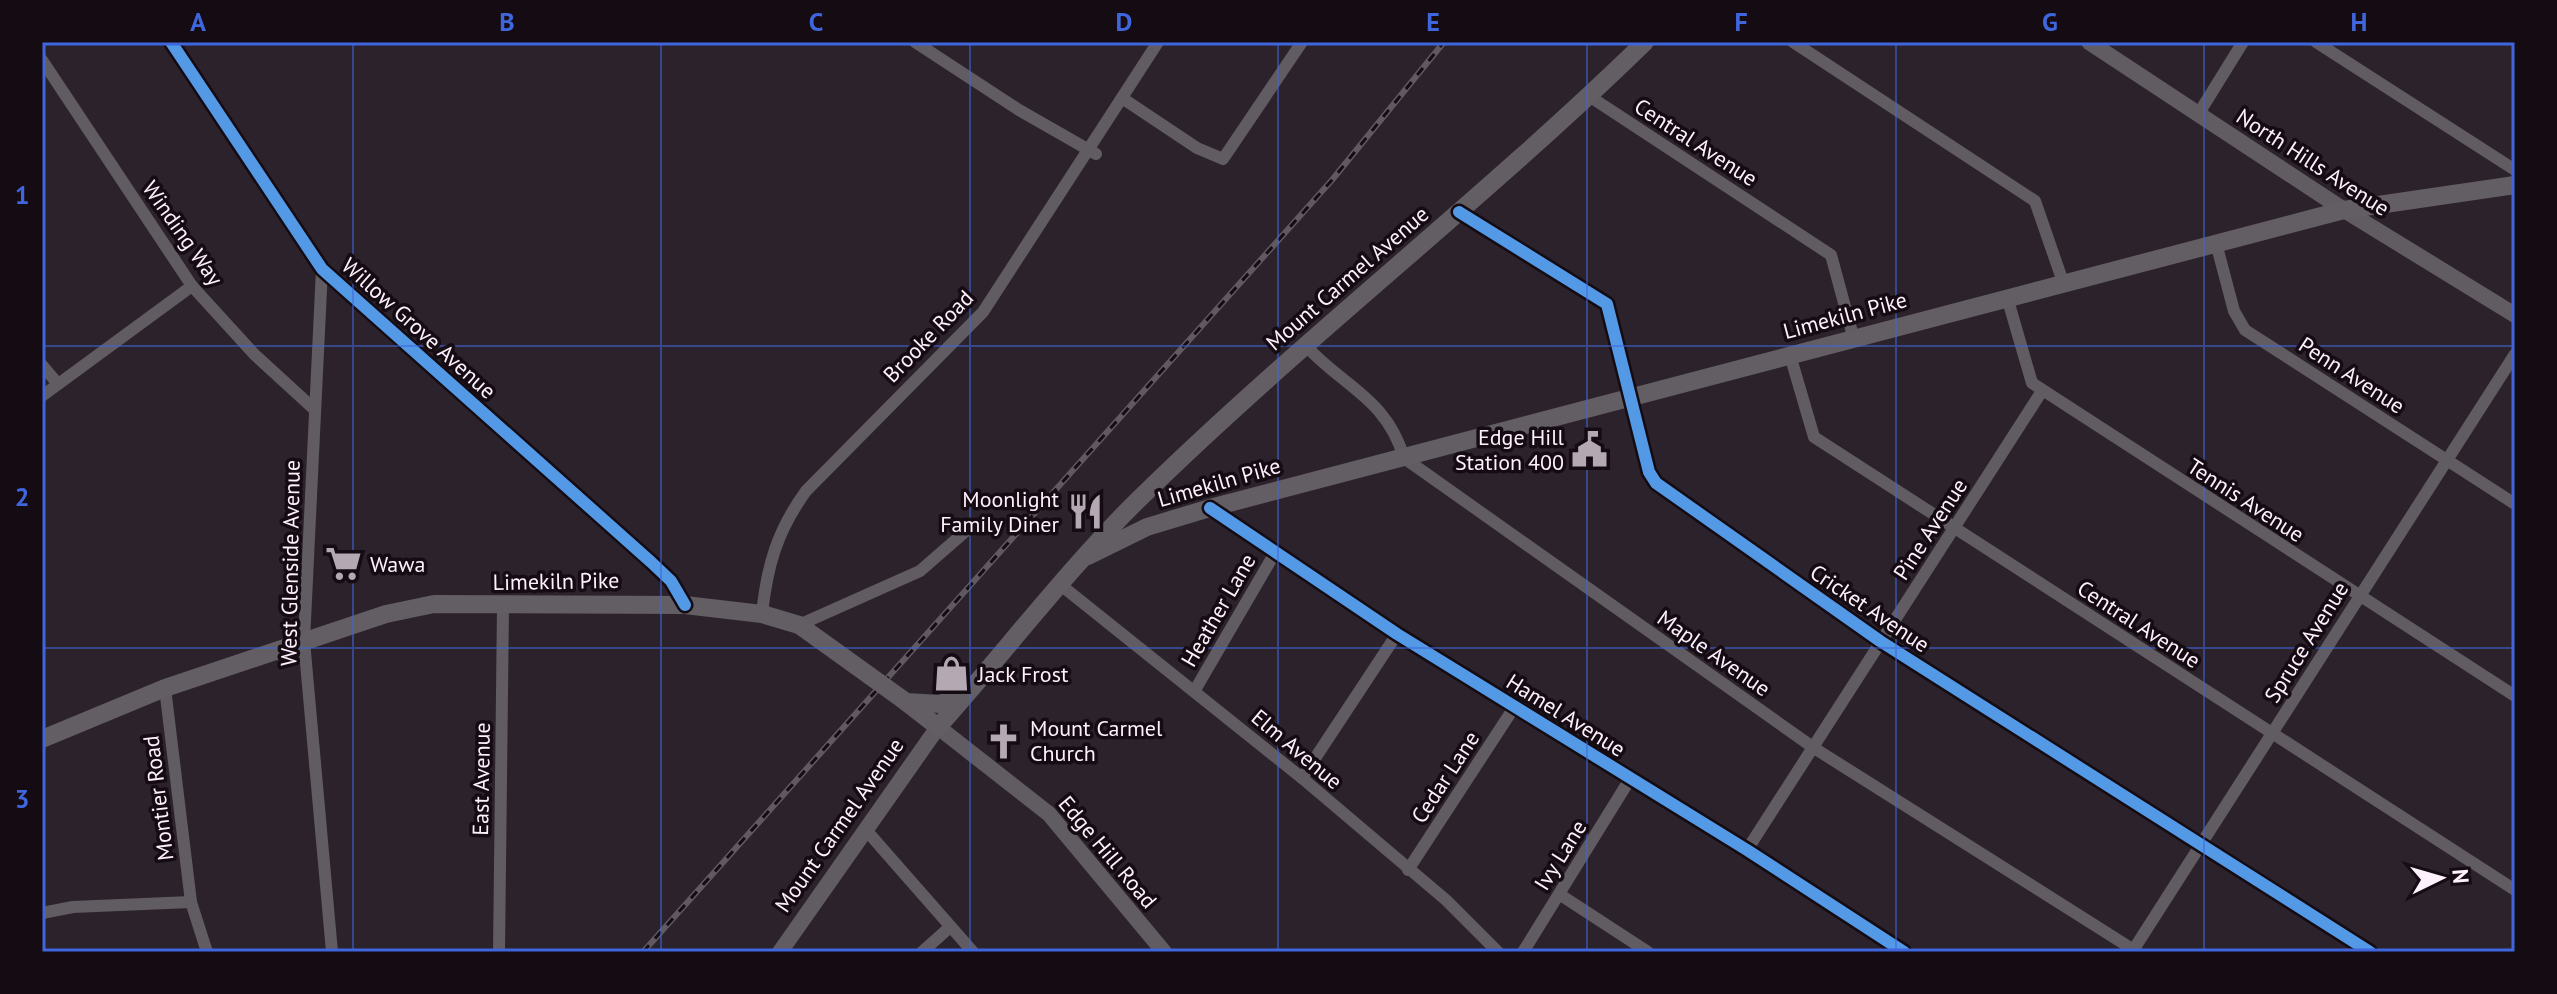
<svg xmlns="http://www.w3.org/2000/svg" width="2557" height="994" viewBox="0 0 2557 994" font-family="'PT Sans',sans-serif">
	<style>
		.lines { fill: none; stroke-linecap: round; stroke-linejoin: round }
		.minor { stroke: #615c61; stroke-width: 12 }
		.tertiary { stroke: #615c61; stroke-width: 16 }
		.secondary { stroke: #635e63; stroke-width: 18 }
		.rail-casing { stroke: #60595f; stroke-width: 6 }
		.rail { stroke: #140b13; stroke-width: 3; stroke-dasharray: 9; stroke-linecap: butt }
		.secondary-bridge { stroke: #635e63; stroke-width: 18 }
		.cycleway-casing { stroke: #140b13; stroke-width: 17 }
		.cycleway { stroke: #5399e6; stroke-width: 12 }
		.grid { fill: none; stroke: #3f66dd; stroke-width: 2; stroke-opacity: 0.55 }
		.labels { text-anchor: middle; stroke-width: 7; stroke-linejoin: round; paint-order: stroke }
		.street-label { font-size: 22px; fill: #fef0fc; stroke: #140b13 }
		.poi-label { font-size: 22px; fill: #fef0fc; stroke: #140b13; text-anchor: start }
		.neatline { fill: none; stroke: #3f66dd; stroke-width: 3 }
		.grid-label { font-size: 26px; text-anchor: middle; font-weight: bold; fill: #3f66dd }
	</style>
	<rect width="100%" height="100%" fill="#2c222c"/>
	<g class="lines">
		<!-- minor -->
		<g class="minor">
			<path d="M 915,42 L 1019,110 L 1096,154"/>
			<path d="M 1793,42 L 2035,201 L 2063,282"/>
			<path d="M 2316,42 L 2515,170"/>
			<path d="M 42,60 L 192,286 L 254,354 L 314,409"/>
			<path d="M 1589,96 L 1831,255 L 1853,336"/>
			<path d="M 1122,98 L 1197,148 L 1223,159 L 1302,42"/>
			<path d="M 2199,113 L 2243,42"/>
			<path d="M 1459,212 L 1607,304 L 1649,472 L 1656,483 L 1880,641 L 2370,952"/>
			<path d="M 2216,243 L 2234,311 L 2245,330 L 2515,504"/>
			<path d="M 322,269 L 304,641 L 332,952"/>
			<path d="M 2007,297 L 2032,383 L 2515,696"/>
			<path d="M 1306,346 C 1344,387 1387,399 1404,458 L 1814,748 L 2137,952"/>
			<path d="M 1790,355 L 1814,437 L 2515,890"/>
			<path d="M 42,365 L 58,384"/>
			<path d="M 42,396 L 192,286"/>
			<path d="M 1210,508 L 1397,634 L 1747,850 L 1904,952"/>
			<path d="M 1062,586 L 1302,778 L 1446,900 L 1498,952"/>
			<path d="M 762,614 C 767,566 777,531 806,491 L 983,312 L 1158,42"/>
			<path d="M 799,625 L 920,571 L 967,530"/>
			<path d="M 165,688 L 191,902 L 207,952"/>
			<path d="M 1195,690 L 1276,551"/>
			<path d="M 1302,778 L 1397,634"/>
			<path d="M 866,830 L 973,952"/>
			<path d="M 1747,850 L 2042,391"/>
			<path d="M 1408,870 L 1515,706"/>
			<path d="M 1559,894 L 1648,952"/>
			<path d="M 42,913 L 73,907 L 191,902"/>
			<path d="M 499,952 L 503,606"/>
			<path d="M 922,952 L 950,927"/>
			<path d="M 1523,952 L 1630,779"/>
			<path d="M 2132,952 L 2515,354"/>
		</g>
		<!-- tertiary -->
		<g class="tertiary">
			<path d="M 171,42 L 322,269 L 651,562 L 671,581 L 685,605"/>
			<path d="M 2089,42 L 2344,210 L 2515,315"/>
			<path d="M 780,952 L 938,727 L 1049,814 L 1164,952"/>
		</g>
		<!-- secondary -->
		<g class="secondary">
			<path d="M 1088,556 L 1147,527 L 1210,508 L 2344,210 L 2515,185"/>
			<path d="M 902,699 L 938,727 C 1005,652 1067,570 1138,500 C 1301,340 1482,201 1645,42"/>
			<path d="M 906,702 L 940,704 L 966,694"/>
			<path d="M 42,739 L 165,688 L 386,614 L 434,604 L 685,605 L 762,614 L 799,625 L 870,676"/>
		</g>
		<defs>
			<path id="rail" d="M 643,952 L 1332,180 L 1444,42"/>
		</defs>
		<!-- rail casing -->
		<use href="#rail" class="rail-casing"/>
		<!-- rail -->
		<use href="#rail" class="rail"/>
		<!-- secondary-bridge -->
		<path class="secondary-bridge" d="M 870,676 L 902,699"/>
		<defs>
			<g id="cycleway">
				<path d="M 171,42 L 322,269 L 651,562 L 671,581 L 685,605"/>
				<path d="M 1459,212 L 1607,304 L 1649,472 L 1656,483 L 1880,641 L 2370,952"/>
				<path d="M 1210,508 L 1397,634 L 1747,850 L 1904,952"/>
			</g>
		</defs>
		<!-- cycleway casing -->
		<use href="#cycleway" class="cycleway-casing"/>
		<!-- cycleway -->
		<use href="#cycleway" class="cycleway"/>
	</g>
	<!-- grid -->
	<path class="grid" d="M 353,42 L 353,952M 661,42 L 661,952M 970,42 L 970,952M 1278,42 L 1278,952M 1587,42 L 1587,952M 1896,42 L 1896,952M 2204,42 L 2204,952M 42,346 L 2515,346M 42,648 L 2515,648"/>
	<!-- icons -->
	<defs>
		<symbol id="civic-bare" viewBox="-9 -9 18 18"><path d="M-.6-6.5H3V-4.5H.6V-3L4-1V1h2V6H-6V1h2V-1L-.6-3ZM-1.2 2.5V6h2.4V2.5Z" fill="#b4a8b3" stroke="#140b13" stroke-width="2.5" paint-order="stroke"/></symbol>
		<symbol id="restaurant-bare" viewBox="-9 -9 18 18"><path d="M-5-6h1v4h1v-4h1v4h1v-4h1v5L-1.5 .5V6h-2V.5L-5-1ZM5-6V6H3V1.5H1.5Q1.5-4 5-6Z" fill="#b4a8b3" stroke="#140b13" stroke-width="2.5" paint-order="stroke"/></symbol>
		<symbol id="supermarket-bare" viewBox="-9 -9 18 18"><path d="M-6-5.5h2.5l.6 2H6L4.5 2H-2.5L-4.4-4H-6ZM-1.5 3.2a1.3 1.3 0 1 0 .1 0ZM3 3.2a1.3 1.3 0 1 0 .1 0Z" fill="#b4a8b3" stroke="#140b13" stroke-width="2.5" paint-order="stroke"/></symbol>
		<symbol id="shop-bare" viewBox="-9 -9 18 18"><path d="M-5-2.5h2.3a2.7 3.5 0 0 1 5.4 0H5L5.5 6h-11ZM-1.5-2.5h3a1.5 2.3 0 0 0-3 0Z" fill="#b4a8b3" stroke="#140b13" stroke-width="2.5" paint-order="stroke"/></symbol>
		<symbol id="church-bare" viewBox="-9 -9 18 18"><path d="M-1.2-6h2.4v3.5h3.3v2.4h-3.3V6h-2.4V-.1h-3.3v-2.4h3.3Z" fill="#b4a8b3" stroke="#140b13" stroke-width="2.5" paint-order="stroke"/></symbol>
	</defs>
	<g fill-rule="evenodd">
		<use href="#civic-bare" x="1564" y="424" width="51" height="51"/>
		<use href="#restaurant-bare" x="1060" y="486" width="51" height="51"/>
		<use href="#supermarket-bare" x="318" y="538" width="51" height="51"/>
		<use href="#shop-bare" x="926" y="648" width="51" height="51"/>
		<use href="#church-bare" x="978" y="716" width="51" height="51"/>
	</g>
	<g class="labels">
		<!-- street labels -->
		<g class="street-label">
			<text transform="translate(1696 142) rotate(33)" y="8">Central Avenue</text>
			<text transform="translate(2313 162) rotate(33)" y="8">North Hills Avenue</text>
			<text transform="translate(183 233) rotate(55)" y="8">Winding Way</text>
			<text transform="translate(1347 278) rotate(-41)" y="8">Mount Carmel Avenue</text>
			<text transform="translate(1845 315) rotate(-15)" y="8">Limekiln Pike</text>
			<text transform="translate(419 328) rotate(42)" y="8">Willow Grove Avenue</text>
			<text transform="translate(928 336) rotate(-46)" y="8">Brooke Road</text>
			<text transform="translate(2352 375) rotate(33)" y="8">Penn Avenue</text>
			<text transform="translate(1219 482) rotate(-16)" y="8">Limekiln Pike</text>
			<text transform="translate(2246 500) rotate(33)" y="8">Tennis Avenue</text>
			<text transform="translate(1930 529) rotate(-57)" y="8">Pine Avenue</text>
			<text transform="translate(290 563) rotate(-89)" y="8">West Glenside Avenue</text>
			<text transform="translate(556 581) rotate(-1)" y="8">Limekiln Pike</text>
			<text transform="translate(1870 608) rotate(34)" y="8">Cricket Avenue</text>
			<text transform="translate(1218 610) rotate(-60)" y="8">Heather Lane</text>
			<text transform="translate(2139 624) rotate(33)" y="8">Central Avenue</text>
			<text transform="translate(2306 642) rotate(-58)" y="8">Spruce Avenue</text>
			<text transform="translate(1714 653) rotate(35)" y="8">Maple Avenue</text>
			<text transform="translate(1566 715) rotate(32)" y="8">Hamel Avenue</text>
			<text transform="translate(1297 749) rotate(40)" y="8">Elm Avenue</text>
			<text transform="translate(1445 777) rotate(-57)" y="8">Cedar Lane</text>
			<text transform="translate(481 779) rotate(-89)" y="8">East Avenue</text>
			<text transform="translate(158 798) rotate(-97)" y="8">Montier Road</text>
			<text transform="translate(839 825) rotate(-55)" y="8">Mount Carmel Avenue</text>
			<text transform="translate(1108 852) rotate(50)" y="8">Edge Hill Road</text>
			<text transform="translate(1560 855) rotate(-58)" y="8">Ivy Lane</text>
		</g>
		<!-- poi labels -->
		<g class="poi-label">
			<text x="1564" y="445" text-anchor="end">Edge Hill<tspan x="1564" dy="25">Station 400</tspan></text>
			<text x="1059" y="507" text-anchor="end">Moonlight<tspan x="1059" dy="25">Family Diner</tspan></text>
			<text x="370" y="572">Wawa</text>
			<text x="978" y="682">Jack Frost</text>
			<text x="1030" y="736">Mount Carmel<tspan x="1030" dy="25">Church</tspan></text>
		</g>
	</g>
	<!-- border -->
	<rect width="2557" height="994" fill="none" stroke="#140b13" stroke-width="88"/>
	<!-- north arrow -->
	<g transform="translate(2441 878) rotate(85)" stroke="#140b13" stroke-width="6" paint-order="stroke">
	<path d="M0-6L14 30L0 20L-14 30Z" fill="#fef0fc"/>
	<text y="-12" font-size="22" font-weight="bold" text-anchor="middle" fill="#fef0fc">N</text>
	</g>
	<rect x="44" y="44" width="2469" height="906" class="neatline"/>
	<g class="grid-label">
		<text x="198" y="31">A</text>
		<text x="507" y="31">B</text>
		<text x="816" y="31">C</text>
		<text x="1124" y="31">D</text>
		<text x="1433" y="31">E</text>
		<text x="1741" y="31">F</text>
		<text x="2050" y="31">G</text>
		<text x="2359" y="31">H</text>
		<text x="22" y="204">1</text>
		<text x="22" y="506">2</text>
		<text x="22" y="808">3</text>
	</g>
</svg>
